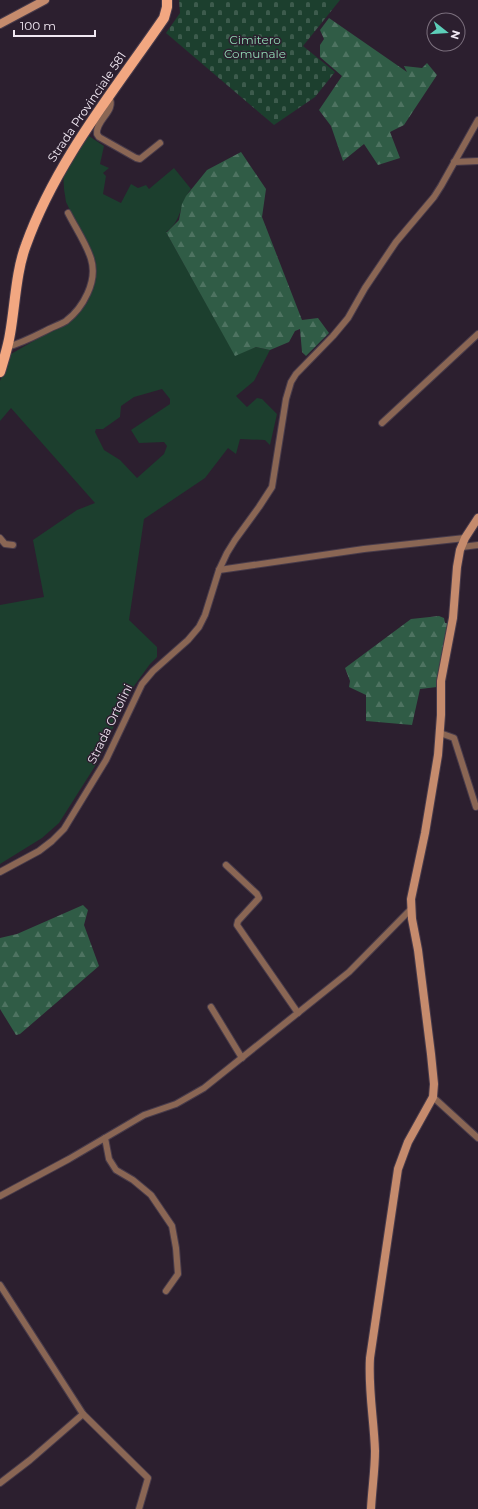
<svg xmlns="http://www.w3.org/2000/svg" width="478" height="1509" viewBox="0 0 478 1509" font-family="Montserrat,sans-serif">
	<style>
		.grass { fill: #1c3f2e; fill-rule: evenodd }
		.forest { fill: url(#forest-firs) }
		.cemetery { fill: url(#cemetery-stones) }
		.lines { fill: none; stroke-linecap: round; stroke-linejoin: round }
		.street-casing { stroke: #483b4a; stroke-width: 8 }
		.secondary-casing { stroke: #483b4a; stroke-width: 10 }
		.primary-casing { stroke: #483b4a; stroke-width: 12 }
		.street { stroke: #8a6654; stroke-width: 6 }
		.secondary { stroke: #c58b6d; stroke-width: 8 }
		.primary { stroke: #f2a781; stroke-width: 10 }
		.labels { text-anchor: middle; stroke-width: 3; stroke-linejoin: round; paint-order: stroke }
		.park-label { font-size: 12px; fill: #90d9b3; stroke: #2c1f2f }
		.street-label { font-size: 12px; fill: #f1e8f3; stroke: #2c1f2f }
	</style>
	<defs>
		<pattern id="forest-firs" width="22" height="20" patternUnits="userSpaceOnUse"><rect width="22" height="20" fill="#305c46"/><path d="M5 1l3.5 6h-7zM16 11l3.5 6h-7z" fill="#4e7361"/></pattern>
		<pattern id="cemetery-stones" width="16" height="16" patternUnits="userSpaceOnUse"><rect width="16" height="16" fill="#1c3f2e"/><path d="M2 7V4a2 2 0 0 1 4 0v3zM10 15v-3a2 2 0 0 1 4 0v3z" fill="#3d5b4d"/></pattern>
	</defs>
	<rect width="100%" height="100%" fill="#2c1f2f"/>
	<!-- grass -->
	<path class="grass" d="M 89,136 L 104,146 L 100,164 L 109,168 L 103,173 L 106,176 L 103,194 L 121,203 L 131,184 L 138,188 L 146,185 L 149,189 L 174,168 L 191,189 C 179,204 182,222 166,232 L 235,355 L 256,347 L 270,350 L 254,381 L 236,396 L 247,407 L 257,398 L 262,399 L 277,414 L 270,445 L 265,440 L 240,439 L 236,454 L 228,448 L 205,478 L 144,519 L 129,620 L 157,647 L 157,657 L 150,664 L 129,693 L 97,763 L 59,823 L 42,838 L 0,864 L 0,605 L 44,597 L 33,540 L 77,510 L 95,503 L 11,408 L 0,421 L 0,381 L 11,354 L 75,317 L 87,303 L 95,282 L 95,261 L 66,202 L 64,189 L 63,171 ZM 162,389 L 170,399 L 170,404 L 131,430 L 139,443 L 164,442 L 167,446 L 164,454 L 137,478 L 120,460 L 104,450 L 95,432 L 96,429 L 103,429 L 120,417 L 121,406 L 134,397 Z"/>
	<!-- forest -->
	<g class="forest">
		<path d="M 329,18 L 407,72 L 404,66 L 422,68 L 427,63 L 437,75 L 404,125 L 390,132 L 400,158 L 378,165 L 364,144 L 343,161 L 331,126 L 319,110 L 342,76 L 320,57 L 320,45 L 324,39 L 320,30 Z"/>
		<path d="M 241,152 L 266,189 L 262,217 L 302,320 L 318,318 L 329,333 L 306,356 L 302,352 L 300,329 L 295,331 L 289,342 L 270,350 L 256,347 L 235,356 L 166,232 L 167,232 L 179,220 L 182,204 L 186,196 L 207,170 Z"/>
		<path d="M 439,616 L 444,618 L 445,623 L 449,623 L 437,687 L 420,689 L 412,725 L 366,721 L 366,695 L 349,687 L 350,681 L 345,668 L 411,619 Z"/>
		<path d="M 83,905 L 88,910 L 84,925 L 99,966 L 20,1034 L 16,1035 L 0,1009 L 0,938 L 17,934 Z"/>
	</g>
	<!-- cemetery -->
	<path class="cemetery" d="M 179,0 L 340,0 L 303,46 L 335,72 L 315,97 L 274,125 L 166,33 L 180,13 Z"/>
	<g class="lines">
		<defs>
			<g id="street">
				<path d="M 109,97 C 117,111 95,120 97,134 L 99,137 L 136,158 L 140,159 L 160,143"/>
				<path d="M 454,162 L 478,161"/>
				<path d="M 7,347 C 22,343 35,336 49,329 C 55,326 61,324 66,321 C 83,308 98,281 91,259 C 87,245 75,227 68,213"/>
				<path d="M 382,423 L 478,334"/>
				<path d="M 0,538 L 5,544 L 13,545"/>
				<path d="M 462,547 L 478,545"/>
				<path d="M 219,570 L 364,549 L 465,538"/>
				<path d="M 440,733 L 454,738 L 476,807 L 478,806"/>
				<path d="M 226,865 L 257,894 L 259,898 L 238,921 L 237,925 L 298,1013"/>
				<path d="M 0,872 L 39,851 L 52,841 L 64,829 L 106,760 L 142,684 L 153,671 L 188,640 L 199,627 L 205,615 L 219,570 L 227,553 L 235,540 L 259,507 L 272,487 L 286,399 L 291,382 L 296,374 L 333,336 L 348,318 L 365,288 L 396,242 L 434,197 L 441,186 L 478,120"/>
				<path d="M 211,1007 L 242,1058"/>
				<path d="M 433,1097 L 478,1138"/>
				<path d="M 105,1138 L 109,1159 L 116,1170 L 133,1180 L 151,1195 L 172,1226 L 176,1248 L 178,1274 L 166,1291"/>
				<path d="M 0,1196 L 69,1159 L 144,1115 L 176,1104 L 204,1088 L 349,972 L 411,909"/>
				<path d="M 0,1285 L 83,1414 L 148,1478 L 139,1509"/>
				<path d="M 0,1483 L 30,1460 L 83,1414"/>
			</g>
			<g id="secondary">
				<path d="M 0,24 L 45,0"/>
				<path d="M 371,1509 C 372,1489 375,1470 375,1451 C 374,1420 368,1389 370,1358 L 398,1169 L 408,1142 L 433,1097 L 434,1084 L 431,1054 L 418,950 L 412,919 L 411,899 L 425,833 L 438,755 L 441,715 L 441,681 L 453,618 L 457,567 L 460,550 L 465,538 L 478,518"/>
			</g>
			<path id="primary" d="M 0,372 C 4,359 8,347 10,334 C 15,306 16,271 26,245 C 56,161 114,91 164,18 L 167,7 L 167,0"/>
		</defs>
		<!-- street casing -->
		<use href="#street" class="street-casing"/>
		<!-- secondary casing -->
		<use href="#secondary" class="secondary-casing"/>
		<!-- primary casing -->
		<use href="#primary" class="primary-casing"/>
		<!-- street -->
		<use href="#street" class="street"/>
		<!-- secondary -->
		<use href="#secondary" class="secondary"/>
		<!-- primary -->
		<use href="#primary" class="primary"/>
	</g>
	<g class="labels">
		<!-- park labels -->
		<g class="park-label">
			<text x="255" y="44">Cimitero<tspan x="255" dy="14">Comunale</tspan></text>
		</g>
		<!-- street labels -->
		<g class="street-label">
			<text transform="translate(87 107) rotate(-56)" y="4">Strada Provinciale 581</text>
			<text transform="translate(110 724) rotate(-64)" y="4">Strada Ortolini</text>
		</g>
	</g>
	<!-- north arrow -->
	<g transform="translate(446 32) rotate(107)"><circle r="19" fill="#2c1f2f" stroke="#7b6f7d"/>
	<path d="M0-3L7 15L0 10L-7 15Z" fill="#5dceb9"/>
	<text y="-6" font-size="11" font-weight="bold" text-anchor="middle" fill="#f1e8f3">N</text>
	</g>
	<!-- scale -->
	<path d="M14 30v6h81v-6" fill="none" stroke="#f1e8f3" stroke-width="2"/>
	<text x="20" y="30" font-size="12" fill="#f1e8f3" stroke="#2c1f2f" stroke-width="3" paint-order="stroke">100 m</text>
</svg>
